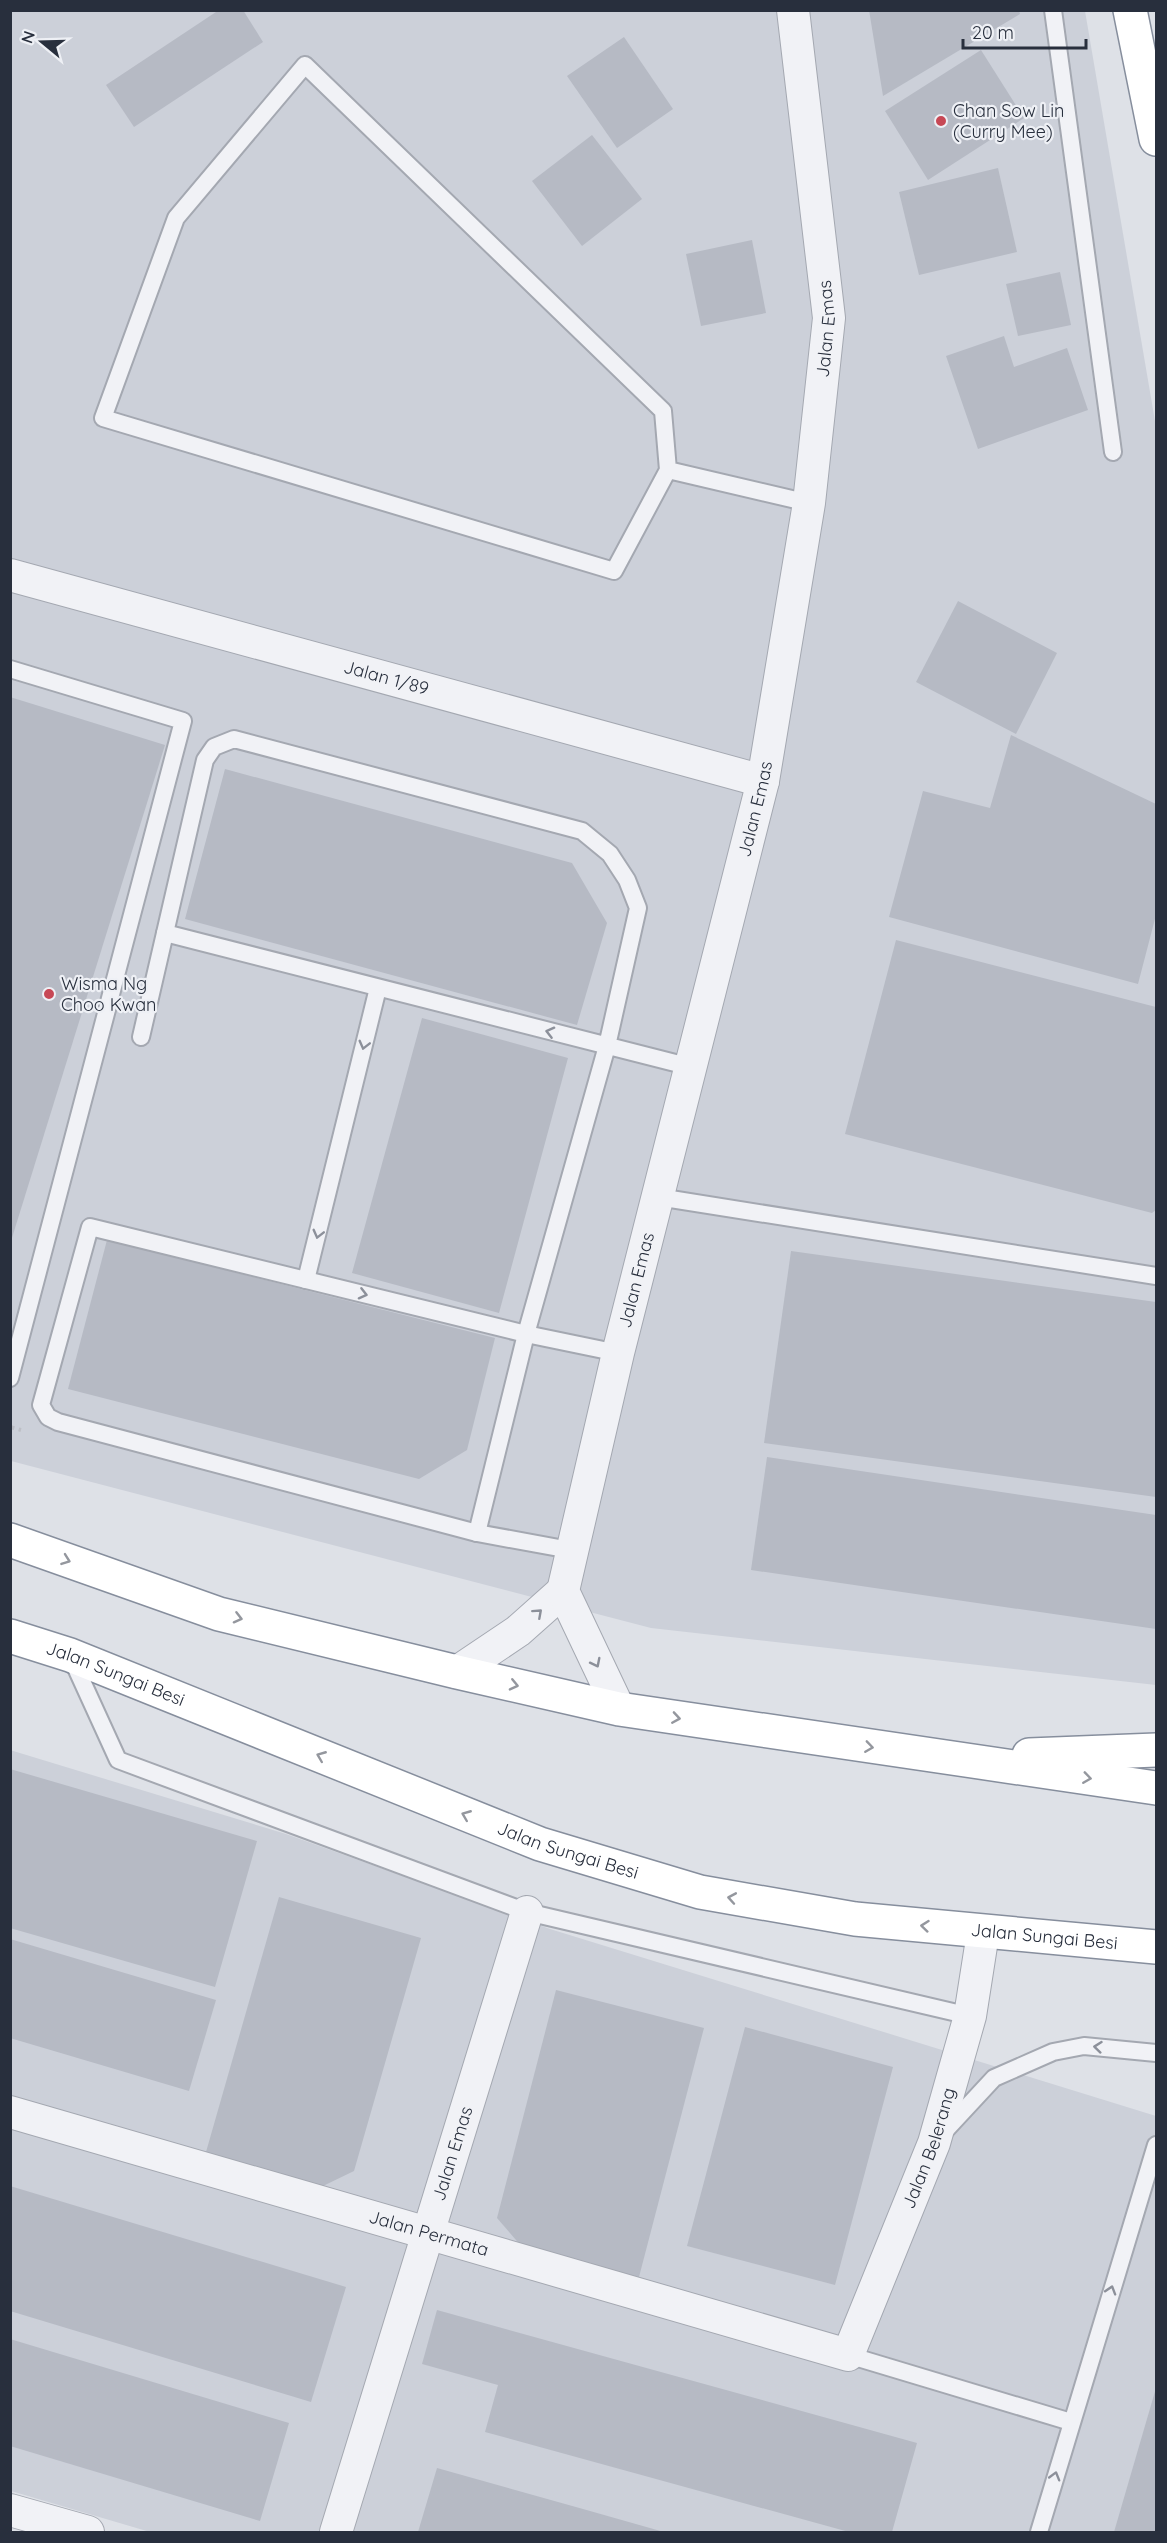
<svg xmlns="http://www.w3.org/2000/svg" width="1167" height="2543" viewBox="0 0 1167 2543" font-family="Quicksand,sans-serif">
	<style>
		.built { fill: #ccd0d9 }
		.building { fill: #b6bac4 }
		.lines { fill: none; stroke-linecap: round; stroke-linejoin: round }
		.lane-casing { stroke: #a4a8b1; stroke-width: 20 }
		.street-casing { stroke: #a4a8b1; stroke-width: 34 }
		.highway-casing { stroke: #868e9d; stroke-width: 36 }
		.path { stroke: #bdbfc6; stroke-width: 4; stroke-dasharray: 4.5 4.5; stroke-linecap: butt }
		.lane { stroke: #f1f2f6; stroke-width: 16 }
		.street { stroke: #f1f2f6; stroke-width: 32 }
		.highway { stroke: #fff; stroke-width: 33 }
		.oneway { stroke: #8c909a }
		.oneway2 { stroke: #94979e }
		.poi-dot { fill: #c74855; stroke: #eef0f5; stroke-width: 2 }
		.labels { text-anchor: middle; stroke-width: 4.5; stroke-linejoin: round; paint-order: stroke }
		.poi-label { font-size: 18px; fill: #282f3d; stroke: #eef0f5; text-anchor: start }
		.street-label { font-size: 18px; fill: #282f3d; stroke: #eef0f5 }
	</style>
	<rect width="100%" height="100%" fill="#dee1e7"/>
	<!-- built -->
	<g class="built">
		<path d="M 10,11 L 1085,11 L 1156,427 L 1156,1685 L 651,1628 L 11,1461 Z"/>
		<path d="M 10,1750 L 286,1834 L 550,1929 L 1156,2116 L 1156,2532 L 150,2532 L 11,2491 Z"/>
	</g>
	<!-- building -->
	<g class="building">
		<path d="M 219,10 L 243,10 L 263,42 L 134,127 L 106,85 Z"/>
		<path d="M 869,10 L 1019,10 L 1020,14 L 883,96 Z"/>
		<path d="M 624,37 L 673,109 L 617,148 L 567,76 Z"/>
		<path d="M 981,50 L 1024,118 L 928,180 L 885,111 Z"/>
		<path d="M 592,135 L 642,199 L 582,246 L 532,181 Z"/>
		<path d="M 998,168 L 1017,252 L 919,275 L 899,192 Z"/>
		<path d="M 752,240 L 766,313 L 701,326 L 686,254 Z"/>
		<path d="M 1060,272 L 1071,325 L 1018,336 L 1006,284 Z"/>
		<path d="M 1004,336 L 1014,367 L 1067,348 L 1088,410 L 978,449 L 946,356 Z"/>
		<path d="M 958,601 L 1057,653 L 1016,734 L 916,682 Z"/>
		<path d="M 10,697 L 165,745 L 11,1241 L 10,1241 Z"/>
		<path d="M 1011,735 L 1156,804 L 1156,915 L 1138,984 L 889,917 L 923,791 L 990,808 Z"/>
		<path d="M 225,769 L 572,863 L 607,923 L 577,1025 L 185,919 Z"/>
		<path d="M 896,940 L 1156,1007 L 1156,1210 L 1152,1213 L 845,1134 Z"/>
		<path d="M 422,1018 L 568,1058 L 499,1313 L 352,1273 Z"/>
		<path d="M 107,1240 L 495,1338 L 467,1450 L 419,1479 L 68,1389 Z"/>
		<path d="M 791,1251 L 1156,1302 L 1156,1497 L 764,1443 Z"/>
		<path d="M 767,1457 L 1156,1515 L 1156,1629 L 751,1570 Z"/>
		<path d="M 10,1769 L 257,1841 L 215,1987 L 10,1928 Z"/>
		<path d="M 279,1897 L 421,1938 L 354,2171 L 323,2186 L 206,2152 Z"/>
		<path d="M 10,1939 L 216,2000 L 189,2091 L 10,2038 Z"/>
		<path d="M 556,1990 L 704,2028 L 639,2277 L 522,2247 L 497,2218 Z"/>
		<path d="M 745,2027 L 893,2067 L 835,2285 L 687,2246 Z"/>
		<path d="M 10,2186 L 346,2287 L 311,2402 L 10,2311 Z"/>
		<path d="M 437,2310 L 917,2443 L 892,2532 L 849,2532 L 485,2432 L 498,2385 L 422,2364 Z"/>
		<path d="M 10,2339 L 289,2423 L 260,2521 L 10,2446 Z"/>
		<path d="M 1156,2388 L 1156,2532 L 1114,2532 Z"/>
		<path d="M 437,2468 L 583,2509 L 664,2532 L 418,2532 Z"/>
	</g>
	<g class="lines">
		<defs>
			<g id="lane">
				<path d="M 1053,10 L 1113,452"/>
				<path d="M 668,470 L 614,571 L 103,418 L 176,218 L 305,65 L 663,411 L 668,470 L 809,503"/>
				<path d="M 10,669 L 183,721 L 10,1378"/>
				<path d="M 141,1037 L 165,933"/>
				<path d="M 658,1197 L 1156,1276"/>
				<path d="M 306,1280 L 378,988"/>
				<path d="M 477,1533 L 526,1334 L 607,1046 L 638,908 L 627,880 L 610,854 L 582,831 L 234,739 L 214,747 L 205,760 L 165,933 L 691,1067"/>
				<path d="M 570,1550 L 477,1533 L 58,1422 L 48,1417 L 41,1405 L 90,1227 L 526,1334 L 618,1353"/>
				<path d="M 71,1657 L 118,1760 L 527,1912 L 970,2016"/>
				<path d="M 942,2134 L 994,2078 L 1053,2052 L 1084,2046 L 1156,2053"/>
				<path d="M 848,2355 L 1071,2422"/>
				<path d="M 1039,2532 L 1156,2145"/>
			</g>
			<g id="street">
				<path id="s1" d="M 10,575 L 763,781"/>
				<path d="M 457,1672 L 518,1631 L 563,1591"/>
				<path id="s2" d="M 619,1709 L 563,1591 L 618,1353 L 763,781 L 809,503 L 829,318 L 793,10"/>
				<path id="s3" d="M 10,2112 L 848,2355 L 934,2143 L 970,2016 L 983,1933"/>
				<path d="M 10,2510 L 88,2532"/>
				<path id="s4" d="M 336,2532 L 527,1912"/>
			</g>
			<g id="highway">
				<path d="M 1130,10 L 1156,139"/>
				<path d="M 10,1540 L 219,1614 L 457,1672 L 619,1709 L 1156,1788"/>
				<path id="s5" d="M 10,1636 L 70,1655 L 540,1844 L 700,1892 L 855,1919 L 1156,1947"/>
				<path d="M 1029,1755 L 1156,1750"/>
			</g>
		</defs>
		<!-- lane casing -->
		<use href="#lane" class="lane-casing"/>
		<!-- street casing -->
		<use href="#street" class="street-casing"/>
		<!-- highway casing -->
		<use href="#highway" class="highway-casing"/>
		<!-- path -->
		<path class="path" d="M 10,1427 L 21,1430"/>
		<!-- lane -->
		<use href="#lane" class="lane"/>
		<!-- street -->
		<use href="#street" class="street"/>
		<!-- highway -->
		<use href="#highway" class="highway"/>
	</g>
	<!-- one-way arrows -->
	<defs><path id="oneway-chevron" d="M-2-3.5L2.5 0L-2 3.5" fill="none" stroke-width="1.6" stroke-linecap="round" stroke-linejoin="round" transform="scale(1.5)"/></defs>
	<g class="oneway">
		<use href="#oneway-chevron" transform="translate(550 1032) rotate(-166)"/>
		<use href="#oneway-chevron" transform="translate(364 1045) rotate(104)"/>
		<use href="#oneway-chevron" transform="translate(318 1234) rotate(104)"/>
		<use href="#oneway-chevron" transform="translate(363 1294) rotate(14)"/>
		<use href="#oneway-chevron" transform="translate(538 1613) rotate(-42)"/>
		<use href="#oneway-chevron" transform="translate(596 1663) rotate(63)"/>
		<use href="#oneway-chevron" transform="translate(1098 2047) rotate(-174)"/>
		<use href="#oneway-chevron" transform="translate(1111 2290) rotate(-73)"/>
		<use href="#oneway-chevron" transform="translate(1055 2476) rotate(-74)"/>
	</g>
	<g class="oneway2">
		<use href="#oneway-chevron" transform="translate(66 1560) rotate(20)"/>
		<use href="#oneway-chevron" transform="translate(238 1618) rotate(14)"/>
		<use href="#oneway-chevron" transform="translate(514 1685) rotate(13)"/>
		<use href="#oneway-chevron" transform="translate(676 1718) rotate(9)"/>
		<use href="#oneway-chevron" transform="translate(869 1747) rotate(8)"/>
		<use href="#oneway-chevron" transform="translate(321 1756) rotate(-158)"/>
		<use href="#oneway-chevron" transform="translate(1087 1778) rotate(8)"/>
		<use href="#oneway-chevron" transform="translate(466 1815) rotate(-158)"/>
		<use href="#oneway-chevron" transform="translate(732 1898) rotate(-170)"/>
		<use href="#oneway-chevron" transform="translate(925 1926) rotate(-174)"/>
	</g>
	<!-- markers -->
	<g class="poi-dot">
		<circle cx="941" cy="121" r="6"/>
		<circle cx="49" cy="994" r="6"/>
	</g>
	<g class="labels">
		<!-- poi labels -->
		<g class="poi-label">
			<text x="953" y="117">Chan Sow Lin<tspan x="953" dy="21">(Curry Mee)</tspan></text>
			<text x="61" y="990">Wisma Ng<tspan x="61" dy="21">Choo Kwan</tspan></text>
		</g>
		<!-- street labels -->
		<g class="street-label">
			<text dy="6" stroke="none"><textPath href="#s2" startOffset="1422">Jalan Emas</textPath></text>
			<text dy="6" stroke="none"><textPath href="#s1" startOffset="390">Jalan 1/89</textPath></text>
			<text dy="6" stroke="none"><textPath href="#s2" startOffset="936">Jalan Emas</textPath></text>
			<text dy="6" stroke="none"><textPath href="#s2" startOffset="450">Jalan Emas</textPath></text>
			<text dy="6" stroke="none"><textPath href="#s5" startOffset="112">Jalan Sungai Besi</textPath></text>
			<text dy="6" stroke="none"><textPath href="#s5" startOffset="598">Jalan Sungai Besi</textPath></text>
			<text dy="6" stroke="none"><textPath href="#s5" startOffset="1084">Jalan Sungai Besi</textPath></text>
			<text dy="6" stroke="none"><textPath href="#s3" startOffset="1095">Jalan Belerang</textPath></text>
			<text dy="6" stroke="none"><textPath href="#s4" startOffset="396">Jalan Emas</textPath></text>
			<text dy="6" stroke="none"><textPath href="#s3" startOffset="436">Jalan Permata</textPath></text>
		</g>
	</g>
	<!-- border -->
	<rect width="1167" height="2543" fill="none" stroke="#282f3d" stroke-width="24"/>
	<!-- north arrow -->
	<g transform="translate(42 42) rotate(289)" stroke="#eef0f5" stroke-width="4.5" paint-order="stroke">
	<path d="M0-4.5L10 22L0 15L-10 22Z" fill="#282f3d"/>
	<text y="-9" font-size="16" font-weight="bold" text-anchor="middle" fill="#282f3d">N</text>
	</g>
	<!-- scale -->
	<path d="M963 39v9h123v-9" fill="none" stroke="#282f3d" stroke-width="3"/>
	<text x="972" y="39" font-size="18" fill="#282f3d" stroke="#eef0f5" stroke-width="4.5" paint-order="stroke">20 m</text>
</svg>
